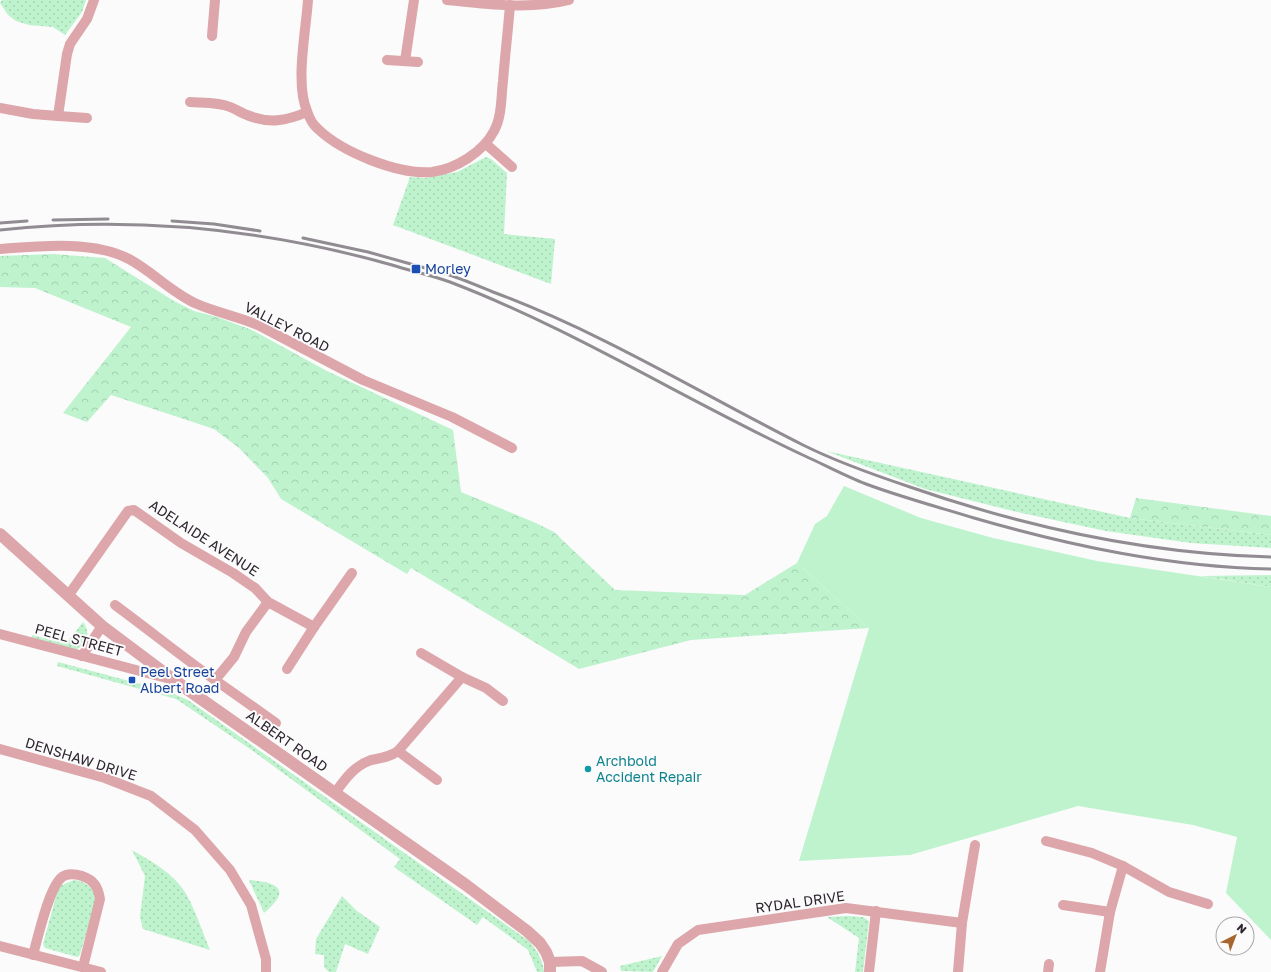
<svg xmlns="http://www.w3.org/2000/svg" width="1271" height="972" viewBox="0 0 1271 972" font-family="'Golos Text',sans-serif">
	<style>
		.grass { fill: url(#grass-dots) }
		.forest { fill: url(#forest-crowns) }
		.park { fill: #bef3ce }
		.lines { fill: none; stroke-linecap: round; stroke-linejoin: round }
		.minor { stroke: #dda6ab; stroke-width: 10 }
		.tertiary { stroke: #dda6ab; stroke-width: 12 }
		.rail { stroke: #918c92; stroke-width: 3 }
		.transit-dot { fill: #1a4fb4; stroke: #fbfbfb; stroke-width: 1.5 }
		.culture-dot { fill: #0f9aa8; stroke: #fbfbfb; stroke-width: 1.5 }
		.labels { text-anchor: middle; stroke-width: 4; stroke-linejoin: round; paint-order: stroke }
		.transit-label { font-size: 14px; fill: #164399; stroke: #fbfbfb; text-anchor: start }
		.street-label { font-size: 14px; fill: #2f2631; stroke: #fbfbfb }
		.culture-label { font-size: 14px; fill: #0d838f; stroke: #fbfbfb; text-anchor: start }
	</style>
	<defs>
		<pattern id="grass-dots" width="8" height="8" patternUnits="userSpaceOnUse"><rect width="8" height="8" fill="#bef3ce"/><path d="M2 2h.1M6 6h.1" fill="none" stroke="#a4d0b1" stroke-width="1.8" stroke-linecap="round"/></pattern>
		<pattern id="forest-crowns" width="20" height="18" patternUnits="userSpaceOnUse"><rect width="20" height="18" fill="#bef3ce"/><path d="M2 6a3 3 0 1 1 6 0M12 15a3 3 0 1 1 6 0" fill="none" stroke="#a4d0b1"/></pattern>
	</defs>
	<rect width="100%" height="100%" fill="#fbfbfb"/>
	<!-- grass -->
	<g class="grass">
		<path d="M 2,0 L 86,0 L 82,12 L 65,35 L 53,27 L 29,25 L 16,21 L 8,15 L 0,3 Z"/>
		<path d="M 486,157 L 491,159 L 507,173 L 504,234 L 555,239 L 551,284 L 393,225 L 410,177 L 425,178 L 457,172 Z"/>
		<path d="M 826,451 L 1130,518 L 1271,535 L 1271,548 L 1191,543 L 1106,531 L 1017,512 L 925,489 Z"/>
		<path d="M 1271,575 L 1271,587 L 1200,576 Z"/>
		<path d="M 83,622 C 91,633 88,645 75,650 L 31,640 L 32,635 L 66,644 Z"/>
		<path d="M 58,662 L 167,691 L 188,700 L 529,941 C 537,950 543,960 544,972 L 537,972 L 528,950 L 483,917 L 477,925 L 394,867 L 400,859 L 253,751 L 182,703 L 176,699 L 57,666 Z"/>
		<path d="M 132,850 C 151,861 173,873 185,892 C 195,909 202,931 210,950 L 143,929 L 140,917 L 145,876 Z"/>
		<path d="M 74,880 C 85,881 96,888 95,900 C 95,911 83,942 80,955 L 77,957 L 45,948 L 43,944 L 58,889 L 62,885 Z"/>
		<path d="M 249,880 C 277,882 293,889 264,913 Z"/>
		<path d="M 342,896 L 357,911 L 380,927 L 368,954 L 345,944 L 336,972 L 329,972 L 324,967 L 324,955 L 315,954 L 316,939 Z"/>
		<path d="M 848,916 L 863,917 L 869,921 L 863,972 L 855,972 L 859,938 L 827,917 Z"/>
		<path d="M 662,956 L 653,972 L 621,971 L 620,966 Z"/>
	</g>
	<!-- forest -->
	<g class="forest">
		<path d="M 53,254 L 105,258 L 174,301 L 194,311 L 217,317 L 252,330 L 325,370 L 453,430 L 461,492 L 536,523 L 554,532 L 615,590 L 745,595 L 797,563 L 869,628 L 691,640 L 579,669 L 411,568 L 407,574 L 281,499 L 268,478 L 239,448 L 214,429 L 111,395 L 87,422 L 63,413 L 131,327 L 35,288 L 0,287 L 0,256 Z"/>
		<path d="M 1136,498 L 1271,516 L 1271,535 L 1130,518 Z"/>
	</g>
	<!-- park -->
	<path class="park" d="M 844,486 L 921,518 L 993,538 L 1097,561 L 1271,587 L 1271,940 L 1226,893 L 1237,837 L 1193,825 L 1078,806 L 910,855 L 799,861 L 869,628 L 797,563 L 815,524 L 827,516 Z"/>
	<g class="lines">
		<!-- minor -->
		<g class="minor">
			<path d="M 308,0 C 306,31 295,83 307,111 C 309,117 313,125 318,129 C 342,152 398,175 432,172 C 456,169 483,152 494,131 C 502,117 501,97 503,81 C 505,56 508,30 510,5"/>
			<path d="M 447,0 C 487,4 529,10 569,0"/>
			<path d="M 212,36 L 215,0"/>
			<path d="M 387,60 L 418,62"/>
			<path d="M 405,61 L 414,0"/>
			<path d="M 190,102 C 203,103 218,102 230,107 C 236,109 241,113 247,115 C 269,124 286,121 307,112"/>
			<path d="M 0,108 L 33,114 L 58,116 L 67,54 L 70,44 L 87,19 L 94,0"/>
			<path d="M 58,116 L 87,118"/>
			<path d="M 486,144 L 512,167"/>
			<path d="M 0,249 C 39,246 93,240 129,259 C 153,272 172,293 197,304 C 218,313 240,317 260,326 L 363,380 L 452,417 L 512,448"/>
			<path d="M 68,596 L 128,511 L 134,510 L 181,543 L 233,573 L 255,588 L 268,602 L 314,627 L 352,573"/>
			<path d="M 268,602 L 246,632 L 234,657 L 215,680 L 276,723"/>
			<path d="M 115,605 C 149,630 181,656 215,680"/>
			<path d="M 0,634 L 170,679"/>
			<path d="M 421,653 L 462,677"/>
			<path d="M 82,656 L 102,626"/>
			<path d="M 287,669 L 314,627"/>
			<path d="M 0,749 L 105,778 L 151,796 L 195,830 L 230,870 L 251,905 L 266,959 L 266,972"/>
			<path d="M 398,751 L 437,780"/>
			<path d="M 335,793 C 345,779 354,766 371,760 C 381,758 390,757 398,751 L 462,677 L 486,688 L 503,701"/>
			<path d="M 1046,841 L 1092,853 L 1123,866 L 1169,892 L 1208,904"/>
			<path d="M 1063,905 L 1110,912"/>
			<path d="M 0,946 L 101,972"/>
			<path d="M 33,955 C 38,937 49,887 62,877 C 67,873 76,874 82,876 C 94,880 98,887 100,899 L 83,967"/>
			<path d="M 550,962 L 582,961 L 602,972"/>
			<path d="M 662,972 L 678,944 L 698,930 L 846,908 L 962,923"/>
			<path d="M 869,972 L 876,911"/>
			<path d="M 958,972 L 962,923 L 975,845"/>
			<path d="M 1048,972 L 1049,964"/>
			<path d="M 1100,972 L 1110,912 L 1123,866"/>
		</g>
		<!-- tertiary -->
		<path class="tertiary" d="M 0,534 L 102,626 L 174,680 L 466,885 L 527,931 L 540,943 L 546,952 L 550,962 L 550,972"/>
		<!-- rail -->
		<g class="rail">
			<path d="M 53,220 L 108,219"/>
			<path d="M 172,221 L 214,224 L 260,231"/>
			<path d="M 0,223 L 27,221"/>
			<path d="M 0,230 C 131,216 265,229 392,265 C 411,271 431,275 450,282 C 573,329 685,400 805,456 C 825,465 845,476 866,484 C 901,497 938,507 974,518 C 1071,546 1170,567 1271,569"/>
			<path d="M 303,238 L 368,252 L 425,268"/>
			<path d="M 443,273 C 460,278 476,285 493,292 C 601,332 700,393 803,445 C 837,462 874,475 910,487 C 1025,527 1149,554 1271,557"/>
		</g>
	</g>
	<!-- markers -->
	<g class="transit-dot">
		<rect x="411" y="264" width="10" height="10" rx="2"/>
		<rect x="128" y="676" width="8" height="8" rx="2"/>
	</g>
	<circle class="culture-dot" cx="588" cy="769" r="4"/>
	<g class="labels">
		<!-- transit labels -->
		<g class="transit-label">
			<text x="425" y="274">Morley</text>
			<text x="140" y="677">Peel Street<tspan x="140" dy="16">Albert Road</tspan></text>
		</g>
		<!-- street labels -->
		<g class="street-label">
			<text transform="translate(287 327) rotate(27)" y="5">VALLEY ROAD</text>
			<text transform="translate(204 538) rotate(33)" y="5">ADELAIDE AVENUE</text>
			<text transform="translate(79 640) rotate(15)" y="5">PEEL STREET</text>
			<text transform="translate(287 741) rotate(35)" y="5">ALBERT ROAD</text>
			<text transform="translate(81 759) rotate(17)" y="5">DENSHAW DRIVE</text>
			<text transform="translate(800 902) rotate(-8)" y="5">RYDAL DRIVE</text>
		</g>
		<!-- culture labels -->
		<g class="culture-label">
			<text x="596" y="766">Archbold<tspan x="596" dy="16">Accident Repair</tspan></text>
		</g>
	</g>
	<!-- north arrow -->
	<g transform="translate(1235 936) rotate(42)"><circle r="19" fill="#fbfbfb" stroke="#a9a6aa"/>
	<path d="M0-3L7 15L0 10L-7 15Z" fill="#a6662e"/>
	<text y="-6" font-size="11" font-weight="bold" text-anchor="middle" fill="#2f2631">N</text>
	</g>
</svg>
